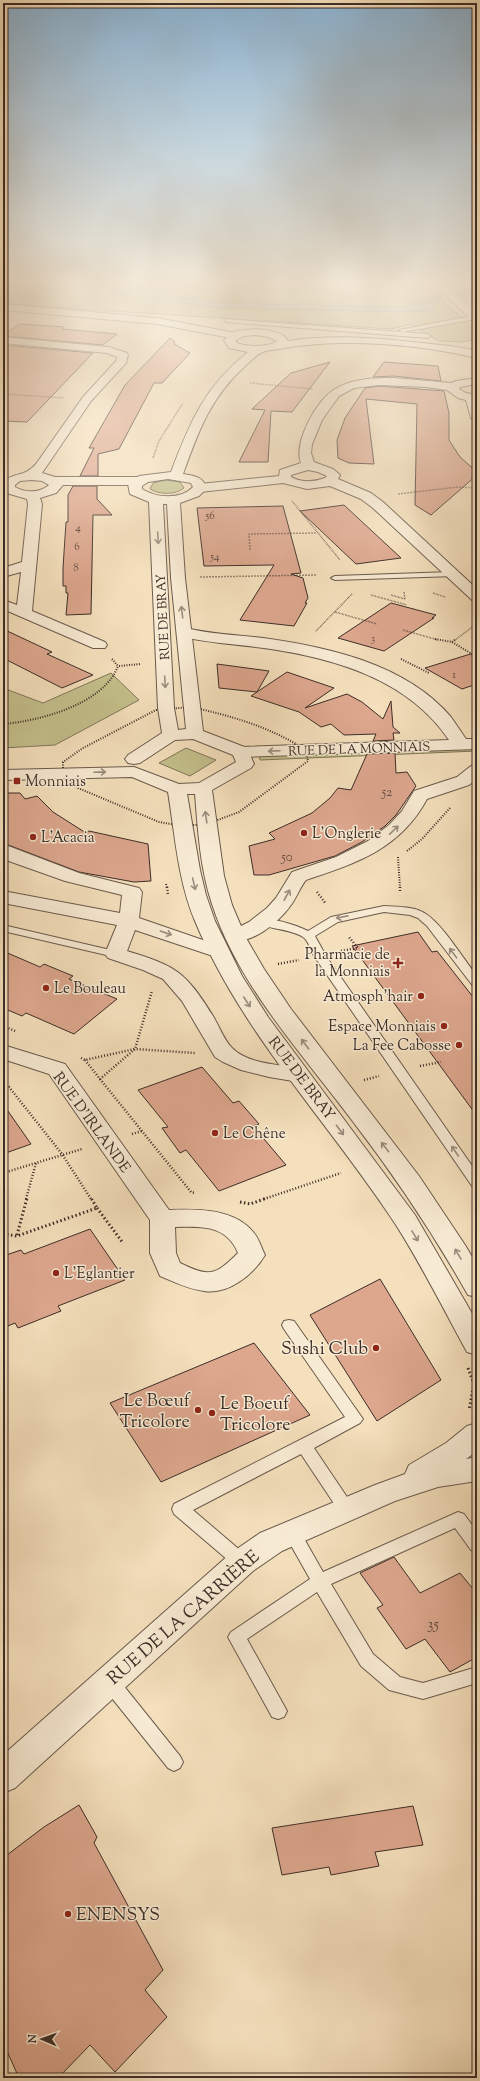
<svg xmlns="http://www.w3.org/2000/svg" width="480" height="2081" viewBox="0 0 480 2081" font-family="'Sorts Mill Goudy',serif">
	<style>
		.green { fill: #c4c08c; stroke: #80765a }
		.water { fill: #a3babd; stroke: #7a8281 }
		.lines { fill: none; stroke-linecap: round; stroke-linejoin: round }
		.stream { stroke: #7a8281; stroke-width: 4.5 }
		.building { fill: #dda78e; stroke: #3c2d27 }
		.service-casing { stroke: #6a5a4c; stroke-width: 2 }
		.minor-casing { stroke: #6a5a4c; stroke-width: 2 }
		.tertiary-casing { stroke: #6a5a4c; stroke-width: 2 }
		.path-far3 { stroke: #3c2d27; stroke-width: 1.5; stroke-dasharray: 0.5 1; stroke-linecap: butt }
		.path-far2 { stroke: #3c2d27; stroke-width: 2; stroke-dasharray: 1 1.5; stroke-linecap: butt }
		.path-far1 { stroke: #3c2d27; stroke-width: 2.5; stroke-dasharray: 1 2; stroke-linecap: butt }
		.path { stroke: #3c2d27; stroke-width: 3; stroke-dasharray: 1.5 2.5; stroke-linecap: butt }
		.service { fill: #f8ebd4; fill-rule: evenodd }
		.minor { fill: #f8ebd4; fill-rule: evenodd }
		.tertiary { fill: #f8ebd4; fill-rule: evenodd }
		.oneway { stroke: #9a8c7e }
		.poi-dot { fill: #8f2418; stroke: #f8ebd4; stroke-width: 1.5 }
		.labels { text-anchor: middle; stroke-width: 3; stroke-linejoin: round; paint-order: stroke }
		.far-number-label { font-size: 11px; fill: #644c41 }
		.far-street-label { font-size: 13px; fill: #3c2d27; stroke: #f8ebd4 }
		.number-label { font-size: 13px; fill: #644c41 }
		.poi-label { font-size: 15px; fill: #3c2d27; stroke: #f8ebd4; text-anchor: start }
		.street-label { font-size: 15px; fill: #3c2d27; stroke: #f8ebd4 }
		.near-number-label { font-size: 16px; fill: #644c41 }
		.near-poi-label { font-size: 18px; fill: #3c2d27; stroke: #f8ebd4; text-anchor: end }
		.near-street-label { font-size: 18px; fill: #3c2d27; stroke: #f8ebd4 }
	</style>
	<rect width="100%" height="100%" fill="#f5e0bd"/>
	<filter id="stains"><feTurbulence type="fractalNoise" baseFrequency=".005" numOctaves="4"/><feColorMatrix values="0 0 0 0 .2 0 0 0 0 .09 0 0 0 0 .02 0 0 0 .5 -.17"/></filter>
	<radialGradient id="worn" r=".72"><stop offset=".6" stop-color="#630" stop-opacity="0"/><stop offset="1" stop-color="#630" stop-opacity=".3"/></radialGradient>
	<!-- green -->
	<g class="green">
		<path d="M 3,285 L 426,285 L 477,332 L 477,339 L 462,342 L 438,341 L 411,324 L 392,329 L 3,304 Z"/>
		<path d="M 477,288 L 477,308 L 455,290 Z"/>
		<path d="M 166,480 L 180,482 L 184,488 C 176,495 159,495 150,489 L 153,483 Z"/>
		<path d="M 111,673 L 139,700 L 55,745 L 3,748 L 3,688 L 43,703 Z"/>
		<path d="M 477,746 L 477,751 L 260,760 L 259,755 Z"/>
		<path d="M 186,748 L 216,760 L 190,776 L 159,763 Z"/>
	</g>
	<!-- water -->
	<g class="water">
		<path d="M 3,285 L 79,285 L 62,289 L 3,288 Z"/>
		<path d="M 122,285 L 135,285 L 146,290 L 183,298 L 233,303 L 404,307 L 423,297 L 435,297 L 439,300 L 433,310 L 409,312 L 220,308 L 110,294 L 121,288 Z"/>
	</g>
	<g class="lines">
		<!-- stream -->
		<g class="stream">
			<path d="M 458,293 L 477,290"/>
			<path d="M 424,303 L 441,296"/>
		</g>
	</g>
	<!-- building -->
	<g class="building">
		<path d="M 19,324 L 64,327 L 62,329 L 117,334 L 103,345 L 3,336 Z"/>
		<path d="M 170,338 L 175,342 L 174,344 L 190,353 L 162,383 L 154,383 L 119,449 L 98,454 L 98,476 L 80,476 L 94,448 L 89,448 L 125,385 Z"/>
		<path d="M 3,345 L 93,353 L 27,422 L 3,421 Z"/>
		<path d="M 330,362 L 292,412 L 271,411 L 268,462 L 239,462 L 265,410 L 252,409 L 291,373 Z"/>
		<path d="M 384,362 L 438,366 L 441,381 L 394,376 L 373,377 Z"/>
		<path d="M 379,386 L 444,391 L 449,413 L 449,440 L 460,457 L 477,472 L 477,475 L 431,515 L 415,505 L 417,404 L 366,399 L 374,464 L 349,463 L 338,458 L 337,440 L 345,418 L 365,388 Z"/>
		<path d="M 73,486 L 97,486 L 97,499 L 112,515 L 93,515 L 91,614 L 66,615 L 68,593 L 66,593 L 66,586 L 63,586 L 63,568 L 66,522 L 68,522 L 68,495 Z"/>
		<path d="M 344,505 L 401,558 L 356,564 L 300,511 Z"/>
		<path d="M 283,506 L 301,573 L 291,574 L 303,578 L 308,598 L 305,603 L 307,603 L 294,626 L 240,620 L 274,565 L 204,566 L 197,508 Z"/>
		<path d="M 391,603 L 436,615 L 432,618 L 434,618 L 384,651 L 338,638 Z"/>
		<path d="M 3,629 L 52,652 L 47,654 L 93,675 L 62,688 L 3,658 Z"/>
		<path d="M 477,652 L 477,684 L 462,689 L 425,668 Z"/>
		<path d="M 217,664 L 269,671 L 257,692 L 219,688 Z"/>
		<path d="M 287,672 L 334,688 L 305,708 L 347,694 L 362,702 L 383,719 L 391,701 L 393,727 L 400,733 L 393,733 L 394,740 L 373,741 L 376,734 L 344,735 L 331,724 L 321,727 L 299,712 L 251,696 Z"/>
		<path d="M 395,753 L 396,773 L 407,772 L 416,786 L 396,815 L 385,826 L 362,842 L 335,856 L 269,875 L 254,875 L 249,846 L 275,839 L 269,833 L 312,813 L 330,798 L 338,788 L 351,790 L 367,754 Z"/>
		<path d="M 3,793 L 20,793 L 25,799 L 37,796 L 53,812 L 86,833 L 89,831 L 148,844 L 151,881 L 134,882 L 79,872 L 3,843 Z"/>
		<path d="M 418,932 L 432,952 L 437,951 L 477,1002 L 477,1116 L 352,946 Z"/>
		<path d="M 3,951 L 40,967 L 44,964 L 73,976 L 69,979 L 117,999 L 74,1034 L 26,1013 L 22,1016 L 3,1008 Z"/>
		<path d="M 202,1067 L 233,1103 L 239,1101 L 259,1124 L 253,1126 L 286,1165 L 219,1191 L 186,1150 L 180,1153 L 162,1128 L 168,1127 L 138,1090 Z"/>
		<path d="M 3,1104 L 31,1144 L 3,1154 Z"/>
		<path d="M 90,1229 L 125,1280 L 58,1306 L 61,1311 L 18,1328 L 15,1323 L 3,1328 L 3,1256 L 21,1250 L 24,1254 Z"/>
		<path d="M 380,1279 L 441,1380 L 377,1421 L 310,1315 Z"/>
		<path d="M 254,1343 L 310,1415 L 161,1482 L 110,1403 Z"/>
		<path d="M 394,1557 L 420,1593 L 460,1573 L 477,1594 L 477,1657 L 450,1672 L 425,1639 L 406,1649 L 377,1608 L 383,1605 L 360,1573 Z"/>
		<path d="M 79,1805 L 97,1837 L 94,1843 L 163,1970 L 145,1990 L 167,2017 L 115,2072 L 90,2045 L 58,2078 L 19,2078 L 3,2042 L 3,1858 L 44,1827 Z"/>
		<path d="M 413,1806 L 423,1845 L 375,1852 L 379,1866 L 331,1875 L 329,1867 L 282,1875 L 272,1828 Z"/>
	</g>
	<g class="lines">
		<defs>
			<g id="service">
				<path d="M 477,315 L 477,319 L 402,332 L 399,330 Z"/>
				<path d="M 224,319 L 428,334 L 431,336 L 428,338 L 226,322 Z"/>
				<path d="M 452,572 L 456,574 L 455,576 L 335,580 L 331,578 L 335,576 Z"/>
				<path d="M 384,906 C 397,907 415,906 426,914 C 443,925 464,960 477,976 L 477,987 L 473,986 L 427,926 L 418,918 L 410,915 L 384,912 L 338,922 L 315,936 L 326,956 L 477,1173 L 477,1188 L 472,1186 L 314,956 C 311,950 308,940 303,937 C 292,929 262,928 258,923 C 266,914 298,926 308,931 L 331,917 Z"/>
				<path d="M 3,925 L 119,952 L 121,954 L 115,957 L 3,931 Z"/>
				<path d="M 289,1320 L 294,1321 L 363,1419 L 360,1423 L 314,1448 L 355,1509 L 353,1514 L 347,1516 L 341,1514 L 301,1454 L 193,1510 L 248,1557 L 250,1562 L 248,1567 L 242,1569 L 236,1567 L 174,1514 L 172,1509 L 174,1504 L 345,1417 L 284,1329 L 282,1325 L 284,1321 Z"/>
				<path d="M 458,1512 L 464,1514 L 477,1532 L 477,1552 L 471,1550 L 455,1528 L 331,1584 L 373,1654 L 400,1677 L 423,1683 L 477,1667 L 477,1683 L 423,1699 L 389,1690 L 361,1666 L 317,1592 L 247,1639 L 287,1711 L 284,1717 L 278,1719 L 272,1717 L 228,1637 L 231,1632 L 310,1579 L 284,1533 L 286,1528 L 292,1526 L 298,1528 L 323,1572 Z"/>
				<path d="M 109,1673 L 115,1675 L 180,1756 L 183,1762 L 180,1768 L 174,1771 L 168,1768 L 103,1687 L 100,1681 L 103,1675 Z"/>
			</g>
			<g id="minor">
				<path d="M 435,285 L 446,285 L 477,313 L 477,322 L 473,321 Z"/>
				<path d="M 3,304 L 157,318 L 236,333 L 241,336 L 236,339 L 157,324 L 3,310 Z"/>
				<path d="M 3,337 L 109,347 L 127,353 L 128,355 L 126,363 L 91,401 L 42,473 L 55,477 L 138,477 L 145,481 L 138,485 L 63,485 L 56,493 L 40,498 L 42,504 L 32,611 L 105,642 L 107,645 L 105,648 L 93,648 L 3,609 L 3,600 L 17,605 L 21,572 L 3,577 L 3,568 L 22,562 L 28,504 L 27,499 L 3,492 L 3,481 C 17,472 24,477 36,464 L 83,397 L 117,360 L 117,357 L 107,353 L 3,343 ZM 32,480 L 42,481 L 49,485 C 40,493 25,493 15,487 L 15,485 L 20,481 Z"/>
				<path d="M 394,378 L 451,383 L 456,381 L 477,378 L 477,384 L 460,387 L 459,389 L 466,393 L 477,395 L 477,422 L 471,418 L 466,400 L 458,398 L 447,390 L 426,387 L 379,385 L 354,388 L 339,396 L 322,420 L 312,444 L 311,453 L 314,462 L 333,469 L 340,475 L 338,479 L 371,493 L 383,502 L 477,589 L 477,601 L 472,600 L 373,508 L 361,499 L 330,486 L 307,489 L 283,483 L 200,492 L 193,488 L 200,484 L 279,476 L 280,470 L 301,463 C 293,443 317,399 335,389 C 353,378 374,378 394,378 ZM 308,470 L 318,472 L 327,476 L 325,478 C 314,482 302,483 291,477 L 291,475 Z"/>
				<path d="M 185,628 C 211,634 237,635 263,638 C 328,647 406,664 451,717 C 456,724 461,732 466,739 L 477,739 L 477,749 L 241,757 L 235,756 L 232,752 L 235,748 L 241,747 L 449,740 C 408,679 334,658 264,648 C 236,644 207,643 180,636 L 177,633 L 180,630 Z"/>
				<path d="M 477,765 L 477,779 L 469,785 L 427,799 C 400,849 357,863 306,880 C 300,887 297,897 291,905 C 279,922 251,946 229,940 L 226,936 L 229,932 L 249,922 L 267,908 L 276,898 L 292,872 L 336,857 L 368,841 L 389,825 L 402,811 L 414,791 L 457,777 L 471,766 Z"/>
				<path d="M 3,844 L 79,873 L 139,888 L 142,892 L 139,918 L 226,948 L 229,952 L 226,956 L 219,958 L 135,930 L 127,951 C 176,966 185,971 213,1016 C 219,1026 224,1040 232,1048 C 250,1066 284,1064 307,1070 L 310,1075 L 307,1080 L 299,1082 L 269,1077 L 241,1070 L 223,1062 L 215,1057 L 182,1001 L 163,979 L 143,970 L 108,958 L 105,954 L 117,925 L 3,903 L 3,891 L 120,913 L 122,895 L 65,881 L 3,859 Z"/>
				<path d="M 3,1045 L 65,1064 L 169,1210 C 197,1209 234,1208 254,1233 C 259,1239 261,1247 265,1255 C 253,1275 228,1295 204,1291 C 188,1289 174,1282 160,1276 L 150,1253 L 150,1220 L 49,1074 L 3,1059 ZM 175,1227 C 201,1226 227,1225 238,1253 C 215,1276 209,1277 180,1263 L 176,1253 Z"/>
				<path d="M 477,1423 L 477,1451 L 466,1459 L 477,1457 L 477,1481 L 438,1487 L 395,1501 L 282,1551 L 253,1571 L 15,1788 L 3,1793 L 3,1755 L 231,1553 L 260,1533 L 375,1485 L 405,1474 L 409,1465 L 446,1443 L 467,1426 Z"/>
			</g>
			<path id="tertiary" d="M 255,329 C 265,330 283,331 288,341 C 332,334 379,338 422,343 C 440,345 459,346 477,351 L 477,358 C 419,344 343,338 284,348 C 277,350 269,349 263,352 C 257,354 251,361 246,365 C 210,398 199,430 183,474 C 194,476 202,476 207,488 L 199,496 L 180,503 L 185,578 L 203,731 L 247,748 L 254,764 L 251,768 L 212,790 L 224,876 L 232,905 L 246,938 L 264,969 L 291,1009 L 419,1176 L 465,1245 L 477,1265 L 477,1297 L 468,1295 C 433,1233 394,1175 351,1119 C 301,1052 238,985 212,904 C 200,868 198,831 195,794 L 187,794 L 200,870 L 206,895 L 215,921 L 242,976 L 268,1017 L 415,1215 L 477,1322 L 477,1355 L 467,1352 C 444,1310 422,1266 396,1225 C 330,1124 242,1034 195,921 C 178,881 175,835 168,792 L 132,777 L 3,780 L 3,770 L 134,767 L 179,784 L 199,783 L 236,762 L 233,755 L 193,739 L 175,740 L 140,763 L 134,764 L 128,763 L 125,759 L 128,755 L 162,733 L 158,708 L 149,502 L 130,494 L 128,484 L 139,476 L 171,472 C 190,422 205,386 248,352 L 229,348 L 224,340 L 236,331 ZM 255,335 L 268,337 L 277,341 C 271,347 241,348 235,341 L 243,336 ZM 168,479 L 191,483 L 193,487 C 181,500 156,498 142,489 L 142,486 L 148,482 ZM 163,504 L 167,504 L 171,578 L 186,729 L 178,730 L 174,708 Z"/>
		</defs>
		<!-- service casing -->
		<use href="#service" class="service-casing"/>
		<!-- minor casing -->
		<use href="#minor" class="minor-casing"/>
		<!-- tertiary casing -->
		<use href="#tertiary" class="tertiary-casing"/>
		<!-- path-far3 -->
		<g class="path-far3">
			<path d="M 213,285 L 250,285"/>
			<path d="M 395,285 L 422,291"/>
			<path d="M 92,297 L 110,285"/>
			<path d="M 250,383 L 313,389"/>
			<path d="M 3,394 L 64,398"/>
			<path d="M 153,458 L 159,441 L 183,403"/>
			<path d="M 398,494 L 458,487 L 477,488"/>
			<path d="M 292,501 L 340,560"/>
			<path d="M 250,550 L 249,534 L 316,533"/>
			<path d="M 200,577 L 317,575"/>
			<path d="M 433,593 L 445,597"/>
			<path d="M 371,595 L 407,605"/>
			<path d="M 391,595 L 405,599 L 404,592"/>
			<path d="M 335,612 L 377,624"/>
			<path d="M 403,630 L 438,640"/>
			<path d="M 316,631 L 352,594"/>
			<path d="M 455,640 L 475,625"/>
		</g>
		<!-- path-far2 -->
		<g class="path-far2">
			<path d="M 435,639 L 452,642 L 477,657"/>
			<path d="M 452,642 L 456,639"/>
			<path d="M 112,659 L 118,666"/>
			<path d="M 401,659 L 429,673"/>
			<path d="M 119,666 L 141,664"/>
			<path d="M 191,707 C 232,716 270,727 306,750 L 308,761 L 239,812 L 207,824 L 183,826 L 159,822 L 78,788 L 63,774 L 63,762 L 83,748 L 156,710 Z"/>
			<path d="M 3,724 C 40,721 104,704 118,666"/>
			<path d="M 407,851 L 422,839 L 450,808"/>
			<path d="M 398,857 L 400,888"/>
			<path d="M 166,884 L 167,888"/>
		</g>
		<!-- path-far1 -->
		<g class="path-far1">
			<path d="M 167,887 L 168,895"/>
			<path d="M 400,887 L 400,893"/>
			<path d="M 317,892 L 326,904"/>
			<path d="M 341,951 L 358,948 L 348,936"/>
			<path d="M 278,964 L 299,960"/>
			<path d="M 3,1026 L 15,1031"/>
			<path d="M 81,1058 L 85,1060 L 135,1049 L 152,991"/>
			<path d="M 85,1060 L 100,1079 L 135,1049 L 195,1053"/>
			<path d="M 420,1066 L 441,1062"/>
			<path d="M 100,1079 L 191,1192 L 195,1193"/>
			<path d="M 364,1080 L 379,1076"/>
			<path d="M 3,1085 L 9,1087 L 62,1154 L 91,1199"/>
			<path d="M 132,1134 L 142,1131"/>
			<path d="M 3,1173 L 82,1149"/>
			<path d="M 26,1199 L 36,1163"/>
			<path d="M 264,1199 L 341,1173"/>
		</g>
		<!-- path -->
		<g class="path">
			<path d="M 240,1202 L 250,1204 L 267,1198"/>
			<path d="M 97,1208 L 123,1243"/>
			<path d="M 3,1234 L 17,1236 L 97,1208 L 91,1198"/>
			<path d="M 17,1235 L 27,1198"/>
			<path d="M 468,1368 L 474,1384 L 469,1410"/>
		</g>
		<!-- service -->
		<use href="#service" class="service"/>
		<!-- minor -->
		<use href="#minor" class="minor"/>
		<!-- tertiary -->
		<use href="#tertiary" class="tertiary"/>
	</g>
	<!-- one-way arrows -->
	<defs><path id="oneway-shaft" d="M-6 0H5M1.5-3L5.5 0L1.5 3" fill="none" stroke-width="1.6" stroke-linecap="round" stroke-linejoin="round"/></defs>
	<g class="oneway">
		<use href="#oneway-shaft" transform="translate(158 538) rotate(87)"/>
		<use href="#oneway-shaft" transform="translate(182 612) rotate(-97)"/>
		<use href="#oneway-shaft" transform="translate(165 682) rotate(87)"/>
		<use href="#oneway-shaft" transform="translate(274 751) rotate(178)"/>
		<use href="#oneway-shaft" transform="translate(100 772) rotate(-2)"/>
		<use href="#oneway-shaft" transform="translate(206 817) rotate(-98)"/>
		<use href="#oneway-shaft" transform="translate(394 830) rotate(-44)"/>
		<use href="#oneway-shaft" transform="translate(194 884) rotate(77)"/>
		<use href="#oneway-shaft" transform="translate(287 895) rotate(-61)"/>
		<use href="#oneway-shaft" transform="translate(342 917) rotate(169)"/>
		<use href="#oneway-shaft" transform="translate(166 933) rotate(19)"/>
		<use href="#oneway-shaft" transform="translate(453 953) rotate(-127)"/>
		<use href="#oneway-shaft" transform="translate(247 1002) rotate(57)"/>
		<use href="#oneway-shaft" transform="translate(305 1044) rotate(-127)"/>
		<use href="#oneway-shaft" transform="translate(340 1130) rotate(53)"/>
		<use href="#oneway-shaft" transform="translate(385 1147) rotate(-128)"/>
		<use href="#oneway-shaft" transform="translate(455 1151) rotate(-124)"/>
		<use href="#oneway-shaft" transform="translate(415 1236) rotate(59)"/>
		<use href="#oneway-shaft" transform="translate(458 1254) rotate(-121)"/>
	</g>
	<!-- sky -->
	<linearGradient id="sky" x2="0" y2="1"><stop stop-color="#8cb6d7"/><stop offset="0.49" stop-color="#faf1e1"/><stop offset="1" stop-color="#faf1e1" stop-opacity="0"/></linearGradient>
	<rect width="480" height="576" fill="url(#sky)"/>
	<!-- markers -->
	<g class="poi-dot">
		<rect x="13" y="777" width="8" height="8" rx="2"/>
		<circle cx="304" cy="833" r="4"/>
		<circle cx="33" cy="837" r="4"/>
		<path d="M396 957h4v4h4v4h-4v4h-4v-4h-4v-4h4z"/>
		<circle cx="46" cy="988" r="4"/>
		<circle cx="421" cy="996" r="4"/>
		<circle cx="444" cy="1026" r="4"/>
		<circle cx="459" cy="1045" r="4"/>
		<circle cx="215" cy="1133" r="4"/>
		<circle cx="56" cy="1273" r="4"/>
		<circle cx="376" cy="1348" r="4"/>
		<circle cx="198" cy="1410" r="4"/>
		<circle cx="212" cy="1413" r="4"/>
		<circle cx="68" cy="1914" r="4"/>
	</g>
	<g class="labels">
		<!-- far-number labels -->
		<g class="far-number-label">
			<text x="210" y="519">56</text>
			<text x="78" y="531">4</text>
			<text x="77" y="550">6</text>
			<text x="215" y="560">54</text>
			<text x="76" y="571">8</text>
			<text x="373" y="642">3</text>
			<text x="454" y="678">1</text>
		</g>
		<!-- far-street labels -->
		<g class="far-street-label">
			<text transform="translate(162 617) rotate(-93)" y="5">RUE DE BRAY</text>
			<text transform="translate(359 748) rotate(-2)" y="5">RUE DE LA MONNIAIS</text>
		</g>
		<!-- number labels -->
		<g class="number-label">
			<text x="387" y="796">52</text>
			<text x="287" y="861">50</text>
		</g>
		<!-- poi labels -->
		<g class="poi-label">
			<text x="25" y="786">Monniais</text>
			<text x="312" y="838">L'Onglerie</text>
			<text x="41" y="842">L'Acacia</text>
			<text x="390" y="959" text-anchor="end">Pharmacie de<tspan x="390" dy="17">la Monniais</tspan></text>
			<text x="54" y="993">Le Bouleau</text>
			<text x="413" y="1001" text-anchor="end">Atmosph'hair</text>
			<text x="436" y="1031" text-anchor="end">Espace Monniais</text>
			<text x="451" y="1050" text-anchor="end">La Fee Cabosse</text>
			<text x="223" y="1138">Le Chêne</text>
			<text x="64" y="1278">L'Eglantier</text>
		</g>
		<!-- street labels -->
		<g class="street-label">
			<text transform="translate(302 1078) rotate(53)" y="5">RUE DE BRAY</text>
			<text transform="translate(92 1122) rotate(54)" y="5">RUE D'IRLANDE</text>
		</g>
		<!-- near-number labels -->
		<g class="near-number-label">
			<text x="433" y="1629">35</text>
		</g>
		<!-- near-poi labels -->
		<g class="near-poi-label">
			<text x="368" y="1354">Sushi Club</text>
			<text x="190" y="1406">Le Bœuf<tspan x="190" dy="21">Tricolore</tspan></text>
			<text x="220" y="1409" text-anchor="start">Le Boeuf<tspan x="220" dy="21">Tricolore</tspan></text>
			<text x="76" y="1920" text-anchor="start">ENENSYS</text>
		</g>
		<!-- near-street labels -->
		<g class="near-street-label">
			<text transform="translate(183 1617) rotate(-41)" y="6">RUE DE LA CARRIÈRE</text>
		</g>
	</g>
	<!-- margin -->
	<rect width="480" height="2081" fill="none" stroke="#f5e0bd" stroke-width="16"/>
	<rect x="4" y="4" width="472" height="2073" fill="none" stroke="#3c2d27" stroke-width="2"/>
	<rect x="8" y="8" width="464" height="2065" fill="none" stroke="#3c2d27"/>
	<!-- north arrow -->
	<g transform="translate(42 2039) rotate(272)" stroke="#f8ebd4" stroke-width="3" paint-order="stroke">
	<path d="M0-3L7 15L0 10L-7 15Z" fill="#3c2d27"/>
	<text y="-6" font-size="11" font-weight="bold" text-anchor="middle" fill="#3c2d27">N</text>
	</g>
	<rect width="100%" height="100%" filter="url(#stains)"/>
	<rect width="100%" height="100%" fill="url(#worn)"/>
</svg>
